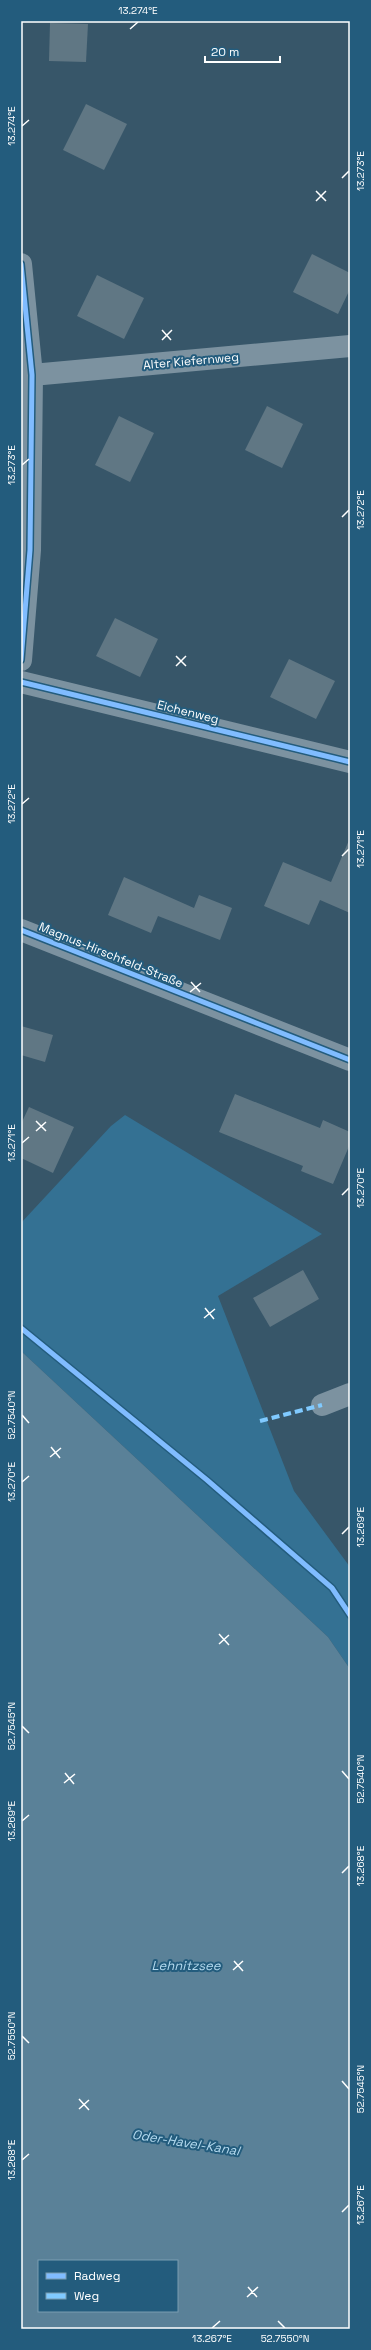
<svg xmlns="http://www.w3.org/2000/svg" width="371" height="2350" viewBox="0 0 371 2350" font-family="'Space Grotesk',sans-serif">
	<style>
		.green { fill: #347193 }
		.water { fill: #5a8198; fill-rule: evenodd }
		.building { fill: #607784 }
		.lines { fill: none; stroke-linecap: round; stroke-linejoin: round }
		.minor { stroke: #7c92a0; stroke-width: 22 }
		.tertiary { stroke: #7c92a0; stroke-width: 22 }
		.quiet { stroke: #80caff; stroke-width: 4; stroke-dasharray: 8 4; stroke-linecap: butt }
		.cycleway-casing { stroke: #235c7d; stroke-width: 8 }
		.cycleway { stroke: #80bcff; stroke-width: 5 }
		.ticks { fill: none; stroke: #fff; stroke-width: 1.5 }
		.labels { text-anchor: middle; stroke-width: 4; stroke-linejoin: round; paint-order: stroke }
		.street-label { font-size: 12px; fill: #fff; stroke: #235c7d }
		.water-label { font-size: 13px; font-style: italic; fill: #b3d9ee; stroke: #235c7d }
		.neatline { fill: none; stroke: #fff; stroke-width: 1.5 }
		.ticks-label { font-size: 10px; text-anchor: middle; fill: #fff }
	</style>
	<rect width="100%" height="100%" fill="#375669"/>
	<!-- green -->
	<path class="green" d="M 125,1115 L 322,1234 L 218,1296 L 294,1491 L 350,1567 L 350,1669 L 328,1637 L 21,1351 L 21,1223 L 111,1126 Z"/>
	<!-- water -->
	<path class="water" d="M 21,1351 L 328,1637 L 350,1669 L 350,2329 L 21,2329 ZM 39,2261 L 177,2261 L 177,2311 L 39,2311 Z"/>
	<!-- building -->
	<g class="building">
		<path d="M 50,23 L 88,24 L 86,62 L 49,61 Z"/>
		<path d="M 86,104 L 127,124 L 104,170 L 63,150 Z"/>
		<path d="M 312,254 L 350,273 L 350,289 L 338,314 L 293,292 Z"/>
		<path d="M 97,275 L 144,298 L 124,339 L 77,316 Z"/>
		<path d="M 267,406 L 303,424 L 282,468 L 245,450 Z"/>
		<path d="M 119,416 L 154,433 L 130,482 L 95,465 Z"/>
		<path d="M 115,618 L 158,639 L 140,677 L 96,656 Z"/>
		<path d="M 289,659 L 335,681 L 316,719 L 270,697 Z"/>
		<path d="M 350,838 L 350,913 L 320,900 L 309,925 L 264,906 L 283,862 L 331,882 Z"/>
		<path d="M 124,877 L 194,908 L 199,895 L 232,908 L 220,940 L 158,916 L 151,933 L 108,915 Z"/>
		<path d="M 21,1026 L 53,1035 L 45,1062 L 21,1055 Z"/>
		<path d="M 235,1094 L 320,1128 L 323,1120 L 350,1132 L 350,1144 L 333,1184 L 301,1171 L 303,1166 L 219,1132 Z"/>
		<path d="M 29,1107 L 74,1127 L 53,1173 L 21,1158 L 21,1124 Z"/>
		<path d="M 303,1270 L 319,1299 L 270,1327 L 253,1298 Z"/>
	</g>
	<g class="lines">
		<!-- minor -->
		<g class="minor">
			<path d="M 21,264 L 32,375 L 30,550 L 21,660"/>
			<path d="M 32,375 L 350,346"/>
			<path d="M 21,682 L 350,762"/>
			<path d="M 322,1405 L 350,1394"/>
		</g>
		<!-- tertiary -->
		<path class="tertiary" d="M 21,930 L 350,1060"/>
		<!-- quiet -->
		<path class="quiet" d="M 260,1421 L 322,1405"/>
		<defs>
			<g id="cycleway">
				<path d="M 21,264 L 32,375 L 30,550 L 21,660"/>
				<path d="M 21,682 L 350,762"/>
				<path d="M 21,930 L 350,1060"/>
				<path d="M 21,1328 L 207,1480 L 332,1588 L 350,1615"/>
			</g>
		</defs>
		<!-- cycleway casing -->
		<use href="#cycleway" class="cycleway-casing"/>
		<!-- cycleway -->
		<use href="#cycleway" class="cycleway"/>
	</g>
	<!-- ticks -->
	<path class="ticks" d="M 130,29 L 138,22M 22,126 L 29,120M 342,178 L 349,171M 316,191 L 326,201M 316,201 L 326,191M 162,330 L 171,340M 162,340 L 172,330M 22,465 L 29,459M 342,517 L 349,510M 176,656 L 186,666M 176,666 L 186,656M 22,804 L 29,798M 342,856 L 349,849M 191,982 L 200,992M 190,992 L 201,983M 36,1121 L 46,1131M 36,1131 L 46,1122M 22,1143 L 29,1137M 342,1195 L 349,1188M 205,1308 L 214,1319M 204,1318 L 215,1309M 22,1415 L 29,1423M 51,1447 L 60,1458M 50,1457 L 61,1448M 22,1482 L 29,1476M 342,1534 L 349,1527M 219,1634 L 229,1645M 219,1644 L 229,1635M 22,1726 L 29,1733M 342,1771 L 349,1779M 65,1773 L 74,1784M 64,1783 L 75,1774M 22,1821 L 29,1815M 342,1873 L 349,1866M 234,1961 L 243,1971M 233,1970 L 243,1961M 22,2036 L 29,2043M 342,2081 L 349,2089M 79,2099 L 89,2110M 79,2109 L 89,2100M 22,2160 L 29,2154M 342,2212 L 349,2205M 248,2287 L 257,2297M 247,2297 L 258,2287M 278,2321 L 285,2328M 212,2328 L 220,2321"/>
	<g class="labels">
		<!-- street labels -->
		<g class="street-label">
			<text transform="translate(191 361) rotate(-5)" y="4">Alter Kiefernweg</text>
			<text transform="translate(188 712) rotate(14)" y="4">Eichenweg</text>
			<text transform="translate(111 955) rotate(22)" y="4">Magnus-Hirschfeld-Straße</text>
		</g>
		<!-- water labels -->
		<g class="water-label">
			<text x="186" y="1970">Lehnitzsee</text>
			<text transform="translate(186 2142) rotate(9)" y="5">Oder-Havel-Kanal</text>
		</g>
	</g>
	<!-- border -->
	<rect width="371" height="2350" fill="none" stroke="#235c7d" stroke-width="44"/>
	<!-- legend -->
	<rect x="38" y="2260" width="140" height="52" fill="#235c7d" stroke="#7b9db1"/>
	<rect x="46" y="2273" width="20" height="6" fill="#80bcff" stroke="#7b9db1"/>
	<text x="74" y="2280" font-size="12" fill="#ffffff">Radweg</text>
	<rect x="46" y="2293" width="20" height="6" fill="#80caff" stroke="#7b9db1"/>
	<text x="74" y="2300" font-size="12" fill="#ffffff">Weg</text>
	<!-- scale -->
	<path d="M205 56v6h75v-6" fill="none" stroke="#ffffff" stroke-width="2"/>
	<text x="211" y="56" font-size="12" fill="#ffffff" stroke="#235c7d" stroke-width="3" paint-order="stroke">20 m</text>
	<rect x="22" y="22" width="327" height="2306" class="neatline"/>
	<g class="ticks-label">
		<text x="138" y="14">13.274°E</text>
		<text transform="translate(11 126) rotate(-90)" y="4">13.274°E</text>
		<text transform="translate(360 171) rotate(-90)" y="4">13.273°E</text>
		<text transform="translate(11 465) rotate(-90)" y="4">13.273°E</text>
		<text transform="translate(360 510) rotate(-90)" y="4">13.272°E</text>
		<text transform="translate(11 804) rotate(-90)" y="4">13.272°E</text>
		<text transform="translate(360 849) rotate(-90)" y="4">13.271°E</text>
		<text transform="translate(11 1143) rotate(-90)" y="4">13.271°E</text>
		<text transform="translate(360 1188) rotate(-90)" y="4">13.270°E</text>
		<text transform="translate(11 1415) rotate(-90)" y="4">52.7540°N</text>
		<text transform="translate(11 1482) rotate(-90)" y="4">13.270°E</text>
		<text transform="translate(360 1527) rotate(-90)" y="4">13.269°E</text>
		<text transform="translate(11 1726) rotate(-90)" y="4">52.7545°N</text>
		<text transform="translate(360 1779) rotate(-90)" y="4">52.7540°N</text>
		<text transform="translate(11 1821) rotate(-90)" y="4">13.269°E</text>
		<text transform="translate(360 1866) rotate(-90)" y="4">13.268°E</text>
		<text transform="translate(11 2036) rotate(-90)" y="4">52.7550°N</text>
		<text transform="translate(360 2089) rotate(-90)" y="4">52.7545°N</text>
		<text transform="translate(11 2160) rotate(-90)" y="4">13.268°E</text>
		<text transform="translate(360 2205) rotate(-90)" y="4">13.267°E</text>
		<text x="212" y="2342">13.267°E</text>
		<text x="285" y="2342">52.7550°N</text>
	</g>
</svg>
